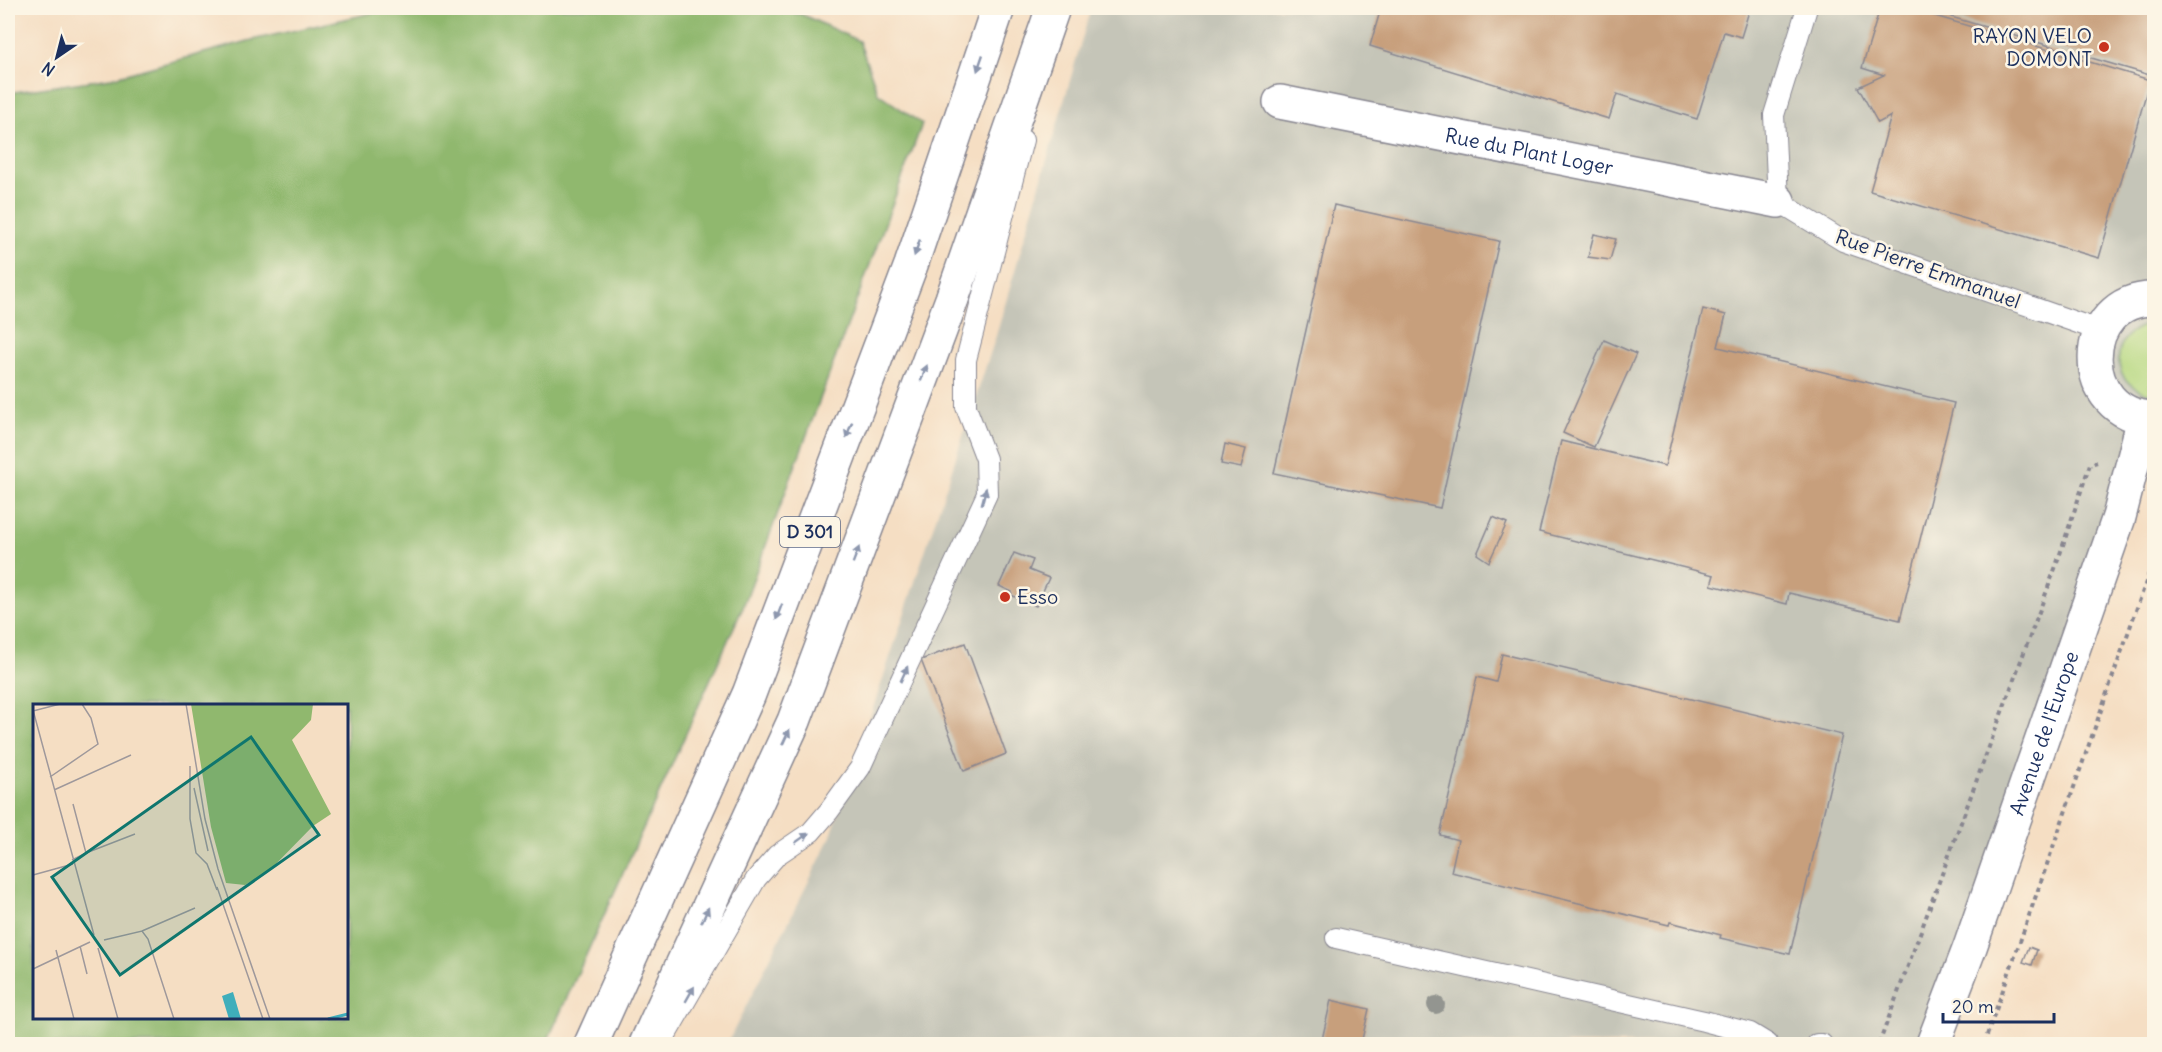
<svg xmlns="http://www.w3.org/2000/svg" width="2162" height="1052" viewBox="0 0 2162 1052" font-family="Delius,sans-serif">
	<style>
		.industrial { fill: #c5c5b8 }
		.green { fill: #b6d880; stroke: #68846f; stroke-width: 1.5 }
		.forest { fill: #90b86e; stroke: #567466; stroke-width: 1.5; fill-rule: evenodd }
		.building { fill: #c79f7c }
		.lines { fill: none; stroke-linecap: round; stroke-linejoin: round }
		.service-casing { stroke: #888690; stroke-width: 22 }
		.minor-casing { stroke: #888690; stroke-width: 36 }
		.tertiary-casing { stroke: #888690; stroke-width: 36 }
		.trunk-casing { stroke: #888690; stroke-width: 36 }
		.path { stroke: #888690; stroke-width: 4; stroke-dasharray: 4.5 4.5; stroke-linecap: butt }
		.service { stroke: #fff; stroke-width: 20 }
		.minor { stroke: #fff; stroke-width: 33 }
		.tertiary { stroke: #fff; stroke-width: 33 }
		.trunk { stroke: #fff; stroke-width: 33 }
		.tree { fill: #939590 }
		.oneway { fill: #8d97ae }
		.poi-dot { fill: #c8321e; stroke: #fcf5e5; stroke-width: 2 }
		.labels { text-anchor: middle; stroke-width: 5; stroke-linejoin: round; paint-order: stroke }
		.shield { fill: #fcf5e5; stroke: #5e6a86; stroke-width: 1.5 }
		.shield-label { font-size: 18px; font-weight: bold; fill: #1b2f5e }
		.poi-label { font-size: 20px; fill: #1b2f5e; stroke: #fcf5e5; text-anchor: end }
		.street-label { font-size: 20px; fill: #1b2f5e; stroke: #fcf5e5 }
		.inset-river { fill: none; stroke: #3faebb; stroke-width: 3 }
		.inset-road { fill: none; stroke: #9e989b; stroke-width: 1.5 }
		.view { fill: #0f766e; fill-opacity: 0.15; stroke: #0f766e; stroke-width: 3 }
		.inset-edge { fill: none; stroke: #1b2f5e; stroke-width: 3 }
	</style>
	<rect width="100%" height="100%" fill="#fcf5e5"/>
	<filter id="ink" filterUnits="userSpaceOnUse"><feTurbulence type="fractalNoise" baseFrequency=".0167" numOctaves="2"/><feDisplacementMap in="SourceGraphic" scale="12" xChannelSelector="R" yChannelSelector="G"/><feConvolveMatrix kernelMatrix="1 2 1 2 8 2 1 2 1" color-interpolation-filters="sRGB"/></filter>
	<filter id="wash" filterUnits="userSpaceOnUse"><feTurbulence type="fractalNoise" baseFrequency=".008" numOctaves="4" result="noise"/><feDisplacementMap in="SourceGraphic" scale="24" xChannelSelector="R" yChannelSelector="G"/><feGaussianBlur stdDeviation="1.35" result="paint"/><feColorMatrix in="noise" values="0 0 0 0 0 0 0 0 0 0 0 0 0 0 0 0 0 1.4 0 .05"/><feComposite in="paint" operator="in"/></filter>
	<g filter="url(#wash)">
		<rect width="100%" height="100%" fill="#f5dec3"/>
		<!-- industrial -->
		<path class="industrial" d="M 1091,8 L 2154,8 L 2154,413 L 1930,1044 L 727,1044 L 830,839 L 996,336 Z"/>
		<!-- green -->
		<path class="green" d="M 2154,324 L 2154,394 C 2107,390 2107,327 2154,324 Z"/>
		<!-- forest -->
		<path class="forest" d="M 394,8 L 730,8 L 801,14 L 859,41 L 878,93 L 922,124 L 743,607 L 546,1044 L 8,1044 L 8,93 L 111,78 L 252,40 ZM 34,706 L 346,706 L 346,1018 L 34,1018 Z"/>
		<g id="blocks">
			<!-- building -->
			<g class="building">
				<path d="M 1381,8 L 1750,8 L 1741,37 L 1724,32 L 1697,119 L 1617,94 L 1609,119 L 1370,46 Z"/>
				<path d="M 1880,8 L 1908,8 L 2150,80 L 2099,258 L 1870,191 L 1891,116 L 1878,123 L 1858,87 L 1884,75 L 1862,68 Z"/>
				<path d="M 1953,8 L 2154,8 L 2153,76 L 1951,17 Z"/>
				<path d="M 1334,205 L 1499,241 L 1440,508 L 1274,473 Z"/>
				<path d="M 1594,234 L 1616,239 L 1610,260 L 1588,257 Z"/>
				<path d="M 1703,309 L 1726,315 L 1718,347 L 1954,403 L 1900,620 L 1789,593 L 1787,604 L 1711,585 L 1714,575 L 1539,532 L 1561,441 L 1665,466 Z"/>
				<path d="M 1604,340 L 1636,354 L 1594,447 L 1563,433 Z"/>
				<path d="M 1225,444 L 1246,449 L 1241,468 L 1221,464 Z"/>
				<path d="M 1493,517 L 1507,523 L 1489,562 L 1477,554 Z"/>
				<path d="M 1014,553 L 1033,560 L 1029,570 L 1049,578 L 1036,606 L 1011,595 L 1012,592 L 999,586 Z"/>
				<path d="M 965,643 L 1006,754 L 964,771 L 921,660 Z"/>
				<path d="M 1502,654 L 1842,735 L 1790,954 L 1720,938 L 1721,935 L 1670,922 L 1669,925 L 1451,872 L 1458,840 L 1440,835 L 1477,677 L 1496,682 Z"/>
				<path d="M 2029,947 L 2037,950 L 2032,965 L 2023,962 Z"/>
				<path d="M 1331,1000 L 1369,1009 L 1361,1044 L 1321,1044 Z"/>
			</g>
		</g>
	</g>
	<g filter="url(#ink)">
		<use href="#blocks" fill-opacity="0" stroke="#888690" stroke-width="1.5"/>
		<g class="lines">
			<defs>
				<g id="service">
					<path d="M 1807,8 L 1774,115 L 1778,201 L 1843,241 L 2101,331"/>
					<path d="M 1336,938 L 1704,1021 L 1750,1033 L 1768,1044"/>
					<path d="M 663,1040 L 756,879 L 777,855 L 811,832 L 829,811 L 860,768 L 987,494 L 986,459 L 966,407 L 966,360 L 1023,140"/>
					<path d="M 1817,1044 L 1822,1044"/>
				</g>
				<g id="minor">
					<path id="s1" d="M 1280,102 L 1778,201"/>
				</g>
				<g id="tertiary">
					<path d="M 2154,299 C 2077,298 2074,416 2154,418"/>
					<path id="s2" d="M 1933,1044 L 1970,947 L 2119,517 L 2144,418"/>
				</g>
				<g id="trunk">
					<path d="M 591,1044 L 749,694 L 911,265 L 998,8"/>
					<path d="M 646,1044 L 794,721 L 952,299 L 1053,8"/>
				</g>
			</defs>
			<!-- service casing -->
			<use href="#service" class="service-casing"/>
			<!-- minor casing -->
			<use href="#minor" class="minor-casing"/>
			<!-- tertiary casing -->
			<use href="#tertiary" class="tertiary-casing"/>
			<!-- trunk casing -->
			<use href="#trunk" class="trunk-casing"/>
			<!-- path -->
			<g class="path">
				<path d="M 1879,1044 L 2056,566 L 2090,464 L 2097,462"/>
				<path d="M 1984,1044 L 2154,559"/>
			</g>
			<!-- service -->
			<use href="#service" class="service"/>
			<!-- minor -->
			<use href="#minor" class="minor"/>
			<!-- tertiary -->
			<use href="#tertiary" class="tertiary"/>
			<!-- trunk -->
			<use href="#trunk" class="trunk"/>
		</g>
		<!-- trees -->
		<circle class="tree" cx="1436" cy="1005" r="9"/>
		<!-- one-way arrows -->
		<defs><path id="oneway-solid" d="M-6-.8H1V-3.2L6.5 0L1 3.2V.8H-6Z" transform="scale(1.5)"/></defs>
		<g class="oneway">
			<use href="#oneway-solid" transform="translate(980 63) rotate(109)"/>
			<use href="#oneway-solid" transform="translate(917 248) rotate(109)"/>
			<use href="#oneway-solid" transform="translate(924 373) rotate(-69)"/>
			<use href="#oneway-solid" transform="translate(849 430) rotate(111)"/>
			<use href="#oneway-solid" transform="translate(984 496) rotate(-75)"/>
			<use href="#oneway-solid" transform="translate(856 555) rotate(-69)"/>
			<use href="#oneway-solid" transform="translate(779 612) rotate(111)"/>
			<use href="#oneway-solid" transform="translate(904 674) rotate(-65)"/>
			<use href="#oneway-solid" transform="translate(786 737) rotate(-65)"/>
			<use href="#oneway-solid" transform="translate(802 838) rotate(-35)"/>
			<use href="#oneway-solid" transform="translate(705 915) rotate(-65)"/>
			<use href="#oneway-solid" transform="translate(690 994) rotate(-60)"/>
		</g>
	</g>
	<!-- markers -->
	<g class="poi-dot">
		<circle cx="2104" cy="47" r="6"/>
		<circle cx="1005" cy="597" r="6"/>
	</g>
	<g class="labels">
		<!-- shield labels -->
		<rect class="shield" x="780" y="517" width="60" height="30" rx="4.5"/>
		<g class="shield-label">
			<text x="810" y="538">D 301</text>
		</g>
		<!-- poi labels -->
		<g class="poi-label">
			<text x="2092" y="43">RAYON VELO<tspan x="2092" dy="23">DOMONT</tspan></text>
			<text x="1017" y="604" text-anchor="start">Esso</text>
		</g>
		<!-- street labels -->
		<g class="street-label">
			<text dy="7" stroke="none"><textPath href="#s1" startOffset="254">Rue du Plant Loger</textPath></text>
			<text transform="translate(1928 269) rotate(20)" y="7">Rue Pierre Emmanuel</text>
			<text dy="7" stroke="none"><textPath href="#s2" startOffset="330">Avenue de l'Europe</textPath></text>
		</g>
	</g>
	<!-- overview -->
	<g transform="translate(33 704)">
		<rect width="315" height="315" fill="#f5dec3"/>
		<path d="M 158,0 L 280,0 L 278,16 L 259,36 L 298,110 L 280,122 L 236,167 L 212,181 L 193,179 L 178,123 Z" fill="#90b86e"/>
		<path d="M 200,288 L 208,315 L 196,315 L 189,292 Z" fill="#3faebb"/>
		<path class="inset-river" d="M 295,315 L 315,310"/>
		<path class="inset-road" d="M 153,0 L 172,115 L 185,165 L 237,315M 0,6 L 61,231M 0,7 L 27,0M 157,62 L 157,115 L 163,149 L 174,160 L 184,186M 17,73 L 65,40 L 58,14 L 49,0M 161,84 L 175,147M 21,86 L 98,51M 53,149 L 102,130M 39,156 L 53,149 L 40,100M 0,171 L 40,160M 184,183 L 230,315M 109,227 L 162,204M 71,236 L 109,227 L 115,235 L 141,315M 47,242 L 54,270M 65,244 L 85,315M 23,246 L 41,315M 0,265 L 57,238"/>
		<path class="view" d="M 218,33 L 286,131 L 87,271 L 19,173 Z"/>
		<rect width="315" height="315" class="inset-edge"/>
	</g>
	<!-- margin -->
	<rect width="2162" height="1052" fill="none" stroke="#fcf5e5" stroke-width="30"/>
	<!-- north arrow -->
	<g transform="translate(57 57) rotate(215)" stroke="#fcf5e5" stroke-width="4.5" paint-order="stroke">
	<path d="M0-4.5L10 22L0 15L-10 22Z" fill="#1b2f5e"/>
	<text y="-9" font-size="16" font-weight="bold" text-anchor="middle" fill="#1b2f5e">N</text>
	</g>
	<!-- scale -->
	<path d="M1943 1013v9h111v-9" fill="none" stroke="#1b2f5e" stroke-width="3"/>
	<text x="1952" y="1013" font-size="18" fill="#1b2f5e" stroke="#fcf5e5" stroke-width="4.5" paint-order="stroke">20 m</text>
</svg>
